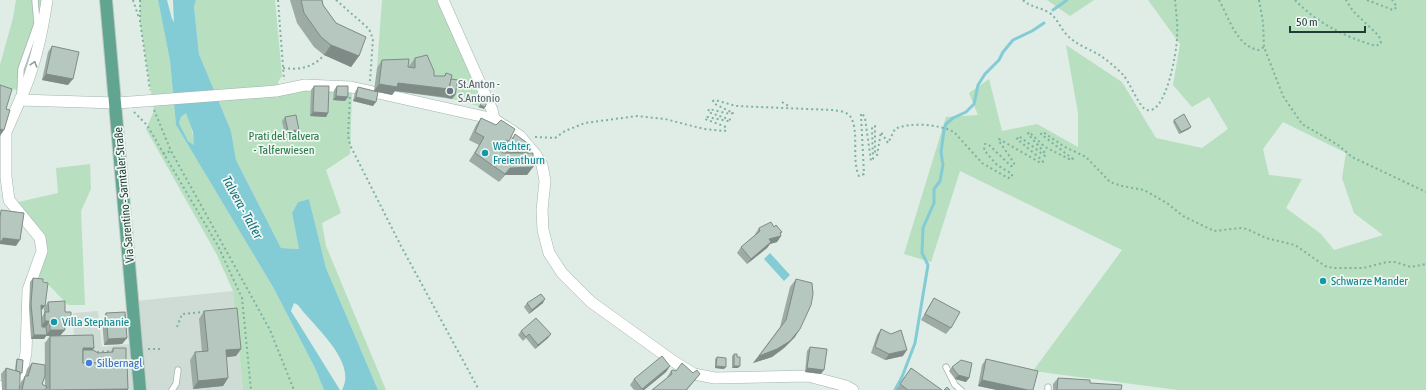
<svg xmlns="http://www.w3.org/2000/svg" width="1426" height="390" viewBox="0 0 1426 390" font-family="'Asap Condensed',sans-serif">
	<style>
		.built { fill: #cedcd5 }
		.green { fill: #b7dfc0; fill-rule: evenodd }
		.water { fill: #83ccd5; fill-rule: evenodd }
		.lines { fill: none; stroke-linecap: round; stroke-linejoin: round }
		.stream { stroke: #83ccd5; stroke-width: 3 }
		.river { stroke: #83ccd5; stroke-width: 18 }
		.lane-casing { stroke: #a2b4ad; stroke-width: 7 }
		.street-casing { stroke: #a2b4ad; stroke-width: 12 }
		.primary-casing { stroke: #c0c9c6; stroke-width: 14 }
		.path { stroke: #7db29f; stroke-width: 2; stroke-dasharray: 2 3; stroke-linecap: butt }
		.lane { stroke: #fff; stroke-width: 5.5 }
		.street { stroke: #fff; stroke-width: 11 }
		.primary { stroke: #61a590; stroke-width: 12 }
		.street-bridge-casing { stroke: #a2b4ad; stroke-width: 12; stroke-linecap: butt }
		.street-bridge { stroke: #fff; stroke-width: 11 }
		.wall { fill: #9caba4; fill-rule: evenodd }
		.shaded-wall { fill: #7f8b86 }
		.building { fill: #b5c7bf; stroke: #7f8b86 }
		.oneway { stroke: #8f9e9a }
		.worship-dot { fill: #6b7280; stroke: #f0f8f4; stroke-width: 1.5 }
		.culture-dot { fill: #0f9aa8; stroke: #f0f8f4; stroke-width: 1.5 }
		.shop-dot { fill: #3f7fe0; stroke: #f0f8f4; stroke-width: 1.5 }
		.labels { text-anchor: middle; stroke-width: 3.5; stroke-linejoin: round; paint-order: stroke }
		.worship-label { font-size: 12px; fill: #5b616d; stroke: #f0f8f4; text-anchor: start }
		.park-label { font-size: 12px; fill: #267742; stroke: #f0f8f4 }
		.culture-label { font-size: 12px; fill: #0d838f; stroke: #f0f8f4; text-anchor: start }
		.street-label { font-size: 12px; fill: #1f3d34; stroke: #f0f8f4 }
		.shop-label { font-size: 12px; fill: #366cbe; stroke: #f0f8f4; text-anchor: start }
		.water-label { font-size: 13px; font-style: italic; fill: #15707d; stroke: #f0f8f4 }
	</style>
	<rect width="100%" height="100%" fill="#e0ece6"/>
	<!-- built -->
	<path class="built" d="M 233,291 L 243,390 L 45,390 L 44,342 L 74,341 L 73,313 L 98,311 L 102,347 L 129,344 L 126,302 Z"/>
	<!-- green -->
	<g class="green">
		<path d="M 16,0 L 50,0 L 36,75 L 29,91 L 0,88 L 0,65 L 13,18 Z"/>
		<path d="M 140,0 L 158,0 L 170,61 L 176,125 L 273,287 L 315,368 L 324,390 L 243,390 L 233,291 L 217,255 L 146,129 L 154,111 L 140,21 Z"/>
		<path d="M 196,0 L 275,0 L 282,76 L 278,82 L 279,93 L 309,90 L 352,92 L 350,154 L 326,170 L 341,213 L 322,223 L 326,246 L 386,390 L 378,390 L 326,268 L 309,199 L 298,202 L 292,213 L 299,249 L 281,248 L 236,160 L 231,131 L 199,54 L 194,7 Z"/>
		<path d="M 382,0 L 438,0 L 483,102 L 480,103 L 478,106 L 452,99 L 455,85 L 377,68 Z"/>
		<path d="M 1047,0 L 1094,0 L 1070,16 Z"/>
		<path d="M 1148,0 L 1426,0 L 1426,390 L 1178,390 L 1033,371 L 1122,250 L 960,171 L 931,262 L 904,254 L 946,117 L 978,115 L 969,93 L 989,79 L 1002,131 L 1037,124 L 1078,147 L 1078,113 L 1066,45 L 1122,82 L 1156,138 L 1202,148 L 1228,129 L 1209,97 L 1192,107 L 1173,85 L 1180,44 ZM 1283,122 L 1346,153 L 1342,178 L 1354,213 L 1383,235 L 1334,250 L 1321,234 L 1286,208 L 1302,179 L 1269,175 L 1263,149 Z"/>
		<path d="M 186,113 L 190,121 L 195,146 L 188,141 L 179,123 L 181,117 Z"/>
		<path d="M 90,164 L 91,189 L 81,211 L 85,305 L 68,305 L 46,282 L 34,274 L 42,251 L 14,203 L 58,193 L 56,168 Z"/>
	</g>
	<!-- water -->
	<g class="water">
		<path d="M 158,0 L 167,0 L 172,19 L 181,34 L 183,33 L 189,0 L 196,0 L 194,7 L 199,54 L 231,131 L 236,160 L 281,248 L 299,249 L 292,213 L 298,202 L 309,199 L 326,268 L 378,390 L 342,390 C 358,361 312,325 298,305 L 294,303 L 291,311 L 340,390 L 324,390 L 315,368 L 273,287 L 176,125 L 170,61 ZM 186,113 L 193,132 L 194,145 L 188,141 L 179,123 L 181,117 Z"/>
		<path d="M 770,253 L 790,275 L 784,281 L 764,259 Z"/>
	</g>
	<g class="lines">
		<!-- stream -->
		<g class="stream">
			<path d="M 1053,10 L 1067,0"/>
			<path d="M 895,390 L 902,377 L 915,343 L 928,265 L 922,253 L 923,228 L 934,203 L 934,189 L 940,181 L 943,165 L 941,152 L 944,130 L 946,124 L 953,118 L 966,112 L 974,104 L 978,85 L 985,74 L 999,60 L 1003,52 L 1013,40 L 1032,31 L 1044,23"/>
		</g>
		<!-- river -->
		<path class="river" d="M 182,0 L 184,49"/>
		<defs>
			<g id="lane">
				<path d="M 20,93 L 21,69 L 37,24 L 35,0"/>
				<path d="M 946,367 L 955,385 L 961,390"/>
				<path d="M 1048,387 L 1048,390"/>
				<path d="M 172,390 L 176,384 L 178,370"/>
			</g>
			<g id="street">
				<path d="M 443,0 L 492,110 L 494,119"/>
				<path d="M 276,91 L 305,85 L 351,87 L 494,119 L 520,136 L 536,155 L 542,165 L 545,181 L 542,210 L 543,230 L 549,253 L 562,273 L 591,302 L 673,361 L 694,374 L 715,378 L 808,376 L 846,386 L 853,390"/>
				<path d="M 20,100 C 35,68 42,35 47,0"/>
				<path d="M 0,386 L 0,390"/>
				<path d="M 18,390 L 26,353 L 28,290 L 42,251 L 40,238 L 9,200 L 6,177 L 6,132 L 20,100 L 116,103 L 131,102"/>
			</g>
			<path id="primary" d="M 106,0 L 140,390"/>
		</defs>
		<!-- lane casing -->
		<use href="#lane" class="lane-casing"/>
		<!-- street casing -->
		<use href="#street" class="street-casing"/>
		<!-- primary casing -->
		<use href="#primary" class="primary-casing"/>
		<!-- path -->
		<g class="path">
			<path d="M 133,0 L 139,18"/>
			<path d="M 140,0 L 140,21 L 150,90"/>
			<path d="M 278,0 L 284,80"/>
			<path d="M 336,0 L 369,29 L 373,39 L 370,81"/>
			<path d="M 1023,0 C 1030,7 1039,7 1048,12 C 1057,17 1060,28 1067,35 C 1076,45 1090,49 1101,56 C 1108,61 1118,69 1124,76 C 1130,83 1140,109 1147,110 C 1166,115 1177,51 1177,37 C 1178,24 1176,12 1175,0"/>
			<path d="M 1219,0 C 1229,18 1237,47 1259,50 L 1264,47"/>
			<path d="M 1259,0 L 1263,22 L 1264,47 L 1283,96 L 1302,124 L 1338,145 L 1352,157 L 1426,192"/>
			<path d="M 1295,0 C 1317,23 1345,37 1376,46 L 1381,43 L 1379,36 L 1353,11 L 1346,0"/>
			<path d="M 1367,0 L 1393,10 L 1397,7 L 1392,0"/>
			<path d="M 283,68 C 299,70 313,68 324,55"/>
			<path d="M 350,97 L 348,135 L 350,145 L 401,246 L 479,390"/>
			<path d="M 782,102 L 790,107"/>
			<path d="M 154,110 L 171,151 L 270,330 L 294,390"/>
			<path d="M 134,112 L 147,125 L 218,246 L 242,298 L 251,390"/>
			<path d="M 535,137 L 555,138 L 565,131 L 585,123 L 637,116 L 665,119 L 704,129 L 725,131 L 726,127 L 705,119 L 707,117 L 728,121 L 731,120 L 708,112 L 709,109 L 730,114 L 733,113 L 715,104 L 713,101 L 715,100 L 736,106 L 832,110 C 838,111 846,111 850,116 C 860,130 851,160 859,176 L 864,174 L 861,115 L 862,113 L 865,118 L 871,161 L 873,159 L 872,127 L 875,126 L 875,154 L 877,155 L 881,132 L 888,143 L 895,129 C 909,122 939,124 954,132 L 982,163 L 1008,178 L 1012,177 L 1012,174 L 997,165 L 984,150 L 985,144 L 988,144 L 1011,166 L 1014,166 L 1014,163 L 999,141 L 999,139 L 1039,162 L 1043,162 L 1042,160 L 1017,139 L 1019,136 L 1045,156 L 1045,153 L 1028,134 L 1029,132 L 1045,147 L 1069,159 L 1073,159 L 1041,134 L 1043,132 L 1065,147 L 1086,157 L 1110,182 L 1122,186 L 1144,190 L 1167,203 L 1183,216 L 1214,231 L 1241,228 L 1247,229 L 1266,238 L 1295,245 L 1325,266 L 1333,268 L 1363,268 L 1387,262 L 1395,262 L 1411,267 L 1426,264"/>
			<path d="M 163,154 L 171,151"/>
			<path d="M 177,327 L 182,314 L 204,312"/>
			<path d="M 148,349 L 160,349"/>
			<path d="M 97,352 L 113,351"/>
		</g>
		<!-- lane -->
		<use href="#lane" class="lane"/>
		<!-- street -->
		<use href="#street" class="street"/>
		<!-- primary -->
		<use href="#primary" class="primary"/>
		<defs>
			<path id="street-bridge" d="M 131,102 L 276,91"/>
		</defs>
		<!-- street-bridge casing -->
		<use href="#street-bridge" class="street-bridge-casing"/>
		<!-- street-bridge -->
		<use href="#street-bridge" class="street-bridge"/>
	</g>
	<!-- wall -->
	<g class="wall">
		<path d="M 290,0 L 322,0 L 323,5 L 359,56 L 351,67 L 324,55 L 314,47 L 297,23 Z"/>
		<path d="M 52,46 L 68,85 L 42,80 L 48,52 Z"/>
		<path d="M 415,58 L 434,76 L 444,76 L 446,73 L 451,79 L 455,95 L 452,99 L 395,91 L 392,95 L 377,92 L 373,106 L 353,101 L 355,92 L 358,87 L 374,91 L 377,68 L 382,60 L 409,67 L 409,66 Z"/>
		<path d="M 314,86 L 328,113 L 326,117 L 310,116 L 311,90 Z"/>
		<path d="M 337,86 L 345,101 L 333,100 L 334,90 Z"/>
		<path d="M 285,117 L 296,134 L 285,135 L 282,121 Z"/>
		<path d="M 481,118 L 509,141 L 503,149 L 500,147 L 498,150 L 503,153 L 505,153 L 512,138 L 515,134 L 529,153 L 533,167 L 527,175 L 505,175 L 499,182 L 469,161 L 479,145 L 469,140 L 476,125 Z"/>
		<path d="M 1174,120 L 1191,127 L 1189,129 L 1179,134 L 1173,122 Z"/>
		<path d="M 774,227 L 782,232 L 780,234 L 781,236 L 777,242 L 770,244 L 767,248 L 747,264 L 737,253 L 741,247 L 755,235 L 755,234 L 759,228 Z"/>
		<path d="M 33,278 L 43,282 L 42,310 L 41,309 L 42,317 L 44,313 L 44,308 L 48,302 L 65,312 L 67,326 L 64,327 L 46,336 L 44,339 L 31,339 L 29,308 L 30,282 Z"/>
		<path d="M 796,279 L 795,337 L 784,348 L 772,357 L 753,363 L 780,327 L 790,287 Z"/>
		<path d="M 934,298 L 951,328 L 946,334 L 921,320 L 930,304 Z"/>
		<path d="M 527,303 L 543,303 L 529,314 L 524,307 Z"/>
		<path d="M 204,311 L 241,349 L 236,356 L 226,357 L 228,378 L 223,386 L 193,389 L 190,360 L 195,352 L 202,352 L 199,319 Z"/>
		<path d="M 106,313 L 127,338 L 122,344 L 104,345 L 102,319 Z"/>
		<path d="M 881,329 L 903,356 L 885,360 L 871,353 L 877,335 Z"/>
		<path d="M 521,331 L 551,334 L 548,338 L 535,349 L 526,338 L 523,341 L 518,335 Z"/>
		<path d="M 50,336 L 93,350 L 98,353 L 110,353 L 113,348 L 126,362 L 128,389 L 128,390 L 19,390 L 21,382 L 25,376 L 27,369 L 32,363 L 45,365 L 45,343 ZM 45,378 L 45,386 L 42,384 Z"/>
		<path d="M 810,347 L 821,374 L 805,372 L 807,351 Z"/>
		<path d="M 734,354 L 738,368 L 732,368 L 732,356 Z"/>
		<path d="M 717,357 L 724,369 L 715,368 L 715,359 Z"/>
		<path d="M 17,359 L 21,375 L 20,375 L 19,390 L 2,390 L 1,374 L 6,368 L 15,371 L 16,361 Z"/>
		<path d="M 986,359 L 1033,390 L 997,390 L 978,386 L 982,365 Z"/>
		<path d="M 670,366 L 666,372 L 644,390 L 634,390 L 630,385 L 634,379 Z"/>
		<path d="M 952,367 L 969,378 L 966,382 L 955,379 L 949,371 Z"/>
		<path d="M 911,368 L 941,390 L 896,390 Z"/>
		<path d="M 671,371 L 676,371 L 700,374 L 687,390 L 652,390 L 667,378 L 667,377 Z"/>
		<path d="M 1058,378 L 1090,383 L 1121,390 L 1053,390 L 1053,384 Z"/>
	</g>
	<!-- shaded-wall -->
	<g class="shaded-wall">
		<path d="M 331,45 L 359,56 L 351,67 L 324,55 Z"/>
		<path d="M 46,74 L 73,79 L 68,85 L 42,80 Z"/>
		<path d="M 398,83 L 449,89 L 444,97 L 395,91 L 392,95 L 374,91 L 379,84 Z"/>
		<path d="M 447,93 L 455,95 L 452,99 L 444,97 Z"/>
		<path d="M 336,96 L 348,97 L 345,101 L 333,100 Z"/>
		<path d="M 356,97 L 376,102 L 373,106 L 353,101 Z"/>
		<path d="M 480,105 L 485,107 L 484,109 L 478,107 Z"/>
		<path d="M 313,112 L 328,113 L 326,117 L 310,116 Z"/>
		<path d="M 1191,127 L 1189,129 L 1179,134 L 1181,132 Z"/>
		<path d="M 0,129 L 4,130 L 0,136 Z"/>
		<path d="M 299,130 L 296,134 L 285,135 L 288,131 Z"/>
		<path d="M 533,167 L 527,175 L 505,175 L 499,182 L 510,168 Z"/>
		<path d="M 782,232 L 778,237 L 781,236 L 777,242 L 770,244 L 767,248 L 747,264 L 751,259 L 769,239 L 780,233 Z"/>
		<path d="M 3,238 L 20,240 L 16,246 L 0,244 L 0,241 Z"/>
		<path d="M 545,299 L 543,303 L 529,314 L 532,310 Z"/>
		<path d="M 41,305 L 45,306 L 42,310 L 38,309 Z"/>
		<path d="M 45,321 L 50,321 L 46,327 L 41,327 Z"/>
		<path d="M 64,321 L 71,321 L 67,326 L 60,327 Z"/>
		<path d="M 800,329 L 795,337 L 784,348 L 772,357 L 753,363 L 759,356 Z"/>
		<path d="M 50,330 L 65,330 L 60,336 L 46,336 L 44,339 L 31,339 L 34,335 L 46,335 Z"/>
		<path d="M 551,334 L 548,338 L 535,349 L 538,345 Z"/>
		<path d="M 127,338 L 122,344 L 104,345 L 108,339 Z"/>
		<path d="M 83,348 L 94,348 L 89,356 L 82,356 Z"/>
		<path d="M 241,349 L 236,356 L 220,358 L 226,350 Z"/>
		<path d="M 907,350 L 903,356 L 885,360 L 889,354 Z"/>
		<path d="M 670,366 L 666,372 L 644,390 L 642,390 Z"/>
		<path d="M 716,366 L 726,367 L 724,369 L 715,368 Z"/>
		<path d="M 734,366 L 740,366 L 738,368 L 732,368 Z"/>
		<path d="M 807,368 L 824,370 L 821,374 L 805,372 Z"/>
		<path d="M 958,375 L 969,378 L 966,382 L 955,379 Z"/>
		<path d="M 228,378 L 223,386 L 193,389 L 198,381 Z"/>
		<path d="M 982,380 L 1028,390 L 997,390 L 978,386 Z"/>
		<path d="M 128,389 L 128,390 L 50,390 Z"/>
	</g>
	<!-- building -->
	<g class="building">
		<path d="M 301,0 L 322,0 L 323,5 L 336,23 L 366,37 L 359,56 L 331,45 L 321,37 L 304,13 Z"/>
		<path d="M 52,46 L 79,52 L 73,79 L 46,74 Z"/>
		<path d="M 427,55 L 434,71 L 434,76 L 445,76 L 446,73 L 452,75 L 449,89 L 398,83 L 397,87 L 379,84 L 382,60 L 409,59 L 408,67 L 415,68 L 415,58 Z"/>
		<path d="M 451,79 L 458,80 L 455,95 L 447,93 L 449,89 Z"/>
		<path d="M 0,85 L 12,89 L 6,109 L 10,110 L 4,130 L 0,129 Z"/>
		<path d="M 314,86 L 329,86 L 328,113 L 313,112 Z"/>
		<path d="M 337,86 L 348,86 L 348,97 L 336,96 Z"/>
		<path d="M 358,87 L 378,92 L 376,102 L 356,97 Z"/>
		<path d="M 482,100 L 487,102 L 485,107 L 480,105 Z"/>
		<path d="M 1184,114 L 1191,127 L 1181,132 L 1174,120 Z"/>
		<path d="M 296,115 L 299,130 L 288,131 L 285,117 Z"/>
		<path d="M 481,118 L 496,125 L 501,120 L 515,129 L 509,141 L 505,140 L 498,150 L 503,153 L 533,153 L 533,167 L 510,168 L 505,174 L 475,153 L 484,137 L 475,132 Z"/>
		<path d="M 515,134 L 530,145 L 529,153 L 506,152 Z"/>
		<path d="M 1,210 L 24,213 L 20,240 L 3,238 L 2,241 L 0,241 L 0,218 Z"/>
		<path d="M 771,222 L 774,227 L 776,225 L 782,232 L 780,233 L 781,236 L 769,239 L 771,242 L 751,259 L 741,247 L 760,231 L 759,228 Z"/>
		<path d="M 33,278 L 43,279 L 43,282 L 48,283 L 45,306 L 41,305 L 42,327 L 46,327 L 47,335 L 34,335 L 31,304 Z"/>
		<path d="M 796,279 L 812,283 L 813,294 L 811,305 L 800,329 L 790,341 L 777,349 L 759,356 L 786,320 Z"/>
		<path d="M 541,294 L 545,299 L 532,310 L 527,303 Z"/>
		<path d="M 934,298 L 960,312 L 951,328 L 925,314 Z"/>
		<path d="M 65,301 L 65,312 L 71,312 L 71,321 L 64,321 L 65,330 L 50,330 L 50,321 L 45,321 L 45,312 L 49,312 L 48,302 Z"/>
		<path d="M 237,308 L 241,349 L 226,350 L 228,378 L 198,381 L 195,352 L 208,351 L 204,311 Z"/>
		<path d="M 125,312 L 127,338 L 108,339 L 106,313 Z"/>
		<path d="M 536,318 L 551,334 L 538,345 L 529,334 L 526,337 L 521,331 Z"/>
		<path d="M 881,329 L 891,334 L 901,330 L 907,350 L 889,354 L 875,347 Z"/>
		<path d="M 93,335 L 94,348 L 83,348 L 83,363 L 127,362 L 128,389 L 50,390 L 50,336 Z"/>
		<path d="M 810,347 L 827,349 L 824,370 L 807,368 Z"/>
		<path d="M 113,348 L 126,348 L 126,362 L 83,363 L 83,350 L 93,350 L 98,353 L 113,352 Z"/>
		<path d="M 734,354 L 737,354 L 737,357 L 740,357 L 740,366 L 734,366 Z"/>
		<path d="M 662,356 L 670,366 L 642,389 L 634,379 Z"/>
		<path d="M 717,357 L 726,358 L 726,367 L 716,366 Z"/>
		<path d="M 17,359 L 23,360 L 22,373 L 20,373 L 20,372 L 16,371 Z"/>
		<path d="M 986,359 L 1038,371 L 1033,390 L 1028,390 L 982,380 Z"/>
		<path d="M 961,360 L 972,363 L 969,378 L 958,375 L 952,367 Z"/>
		<path d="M 32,363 L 45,365 L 45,376 L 42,384 L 47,387 L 45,390 L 22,390 L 25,376 L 28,376 Z"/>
		<path d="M 682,363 L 693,373 L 697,370 L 700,374 L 686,390 L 652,390 L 672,374 L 671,371 L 673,370 L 676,371 Z"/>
		<path d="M 6,368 L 20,372 L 20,384 L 19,390 L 6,390 Z"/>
		<path d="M 911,368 L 942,390 L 908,390 L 900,384 Z"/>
		<path d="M 1058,378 L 1090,380 L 1090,383 L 1122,385 L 1121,390 L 1057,390 Z"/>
		<path d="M 947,387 L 950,390 L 944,390 Z"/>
	</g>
	<!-- one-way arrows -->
	<defs><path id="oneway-chevron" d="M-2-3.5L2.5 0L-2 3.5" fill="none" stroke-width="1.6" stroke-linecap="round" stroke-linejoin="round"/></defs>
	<use class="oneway" href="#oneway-chevron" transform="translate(34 64) rotate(-73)"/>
	<!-- markers -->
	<circle class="worship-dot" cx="450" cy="91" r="4"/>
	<g class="culture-dot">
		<circle cx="485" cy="153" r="4"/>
		<circle cx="1323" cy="281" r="4"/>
		<circle cx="54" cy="322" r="4"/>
	</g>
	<circle class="shop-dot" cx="89" cy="363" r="4"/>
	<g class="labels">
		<!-- worship labels -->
		<g class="worship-label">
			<text x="458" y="88">St.Anton -<tspan x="458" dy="14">S.Antonio</tspan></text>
		</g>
		<!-- park labels -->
		<g class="park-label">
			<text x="284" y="140">Prati del Talvera<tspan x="284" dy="14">- Talferwiesen</tspan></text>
		</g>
		<!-- culture labels -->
		<g class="culture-label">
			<text x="493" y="150">Wächter,<tspan x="493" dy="14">Freienthurn</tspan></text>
			<text x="1331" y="285">Schwarze Mander</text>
			<text x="62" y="326">Villa Stephanie</text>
		</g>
		<!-- street labels -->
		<g class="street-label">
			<text transform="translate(124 195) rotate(-95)" y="4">Via Sarentino - Sarntaler Straße</text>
		</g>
		<!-- shop labels -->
		<g class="shop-label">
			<text x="97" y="367">Silbernagl</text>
		</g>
		<!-- water labels -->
		<g class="water-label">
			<text transform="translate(243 207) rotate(61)" y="5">Talvera - Talfer</text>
		</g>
	</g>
	<!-- scale -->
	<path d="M1290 26v6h75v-6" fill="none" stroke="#1f3d34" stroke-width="2"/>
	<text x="1296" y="26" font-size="12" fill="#1f3d34" stroke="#f0f8f4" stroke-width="3" paint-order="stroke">50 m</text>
</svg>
